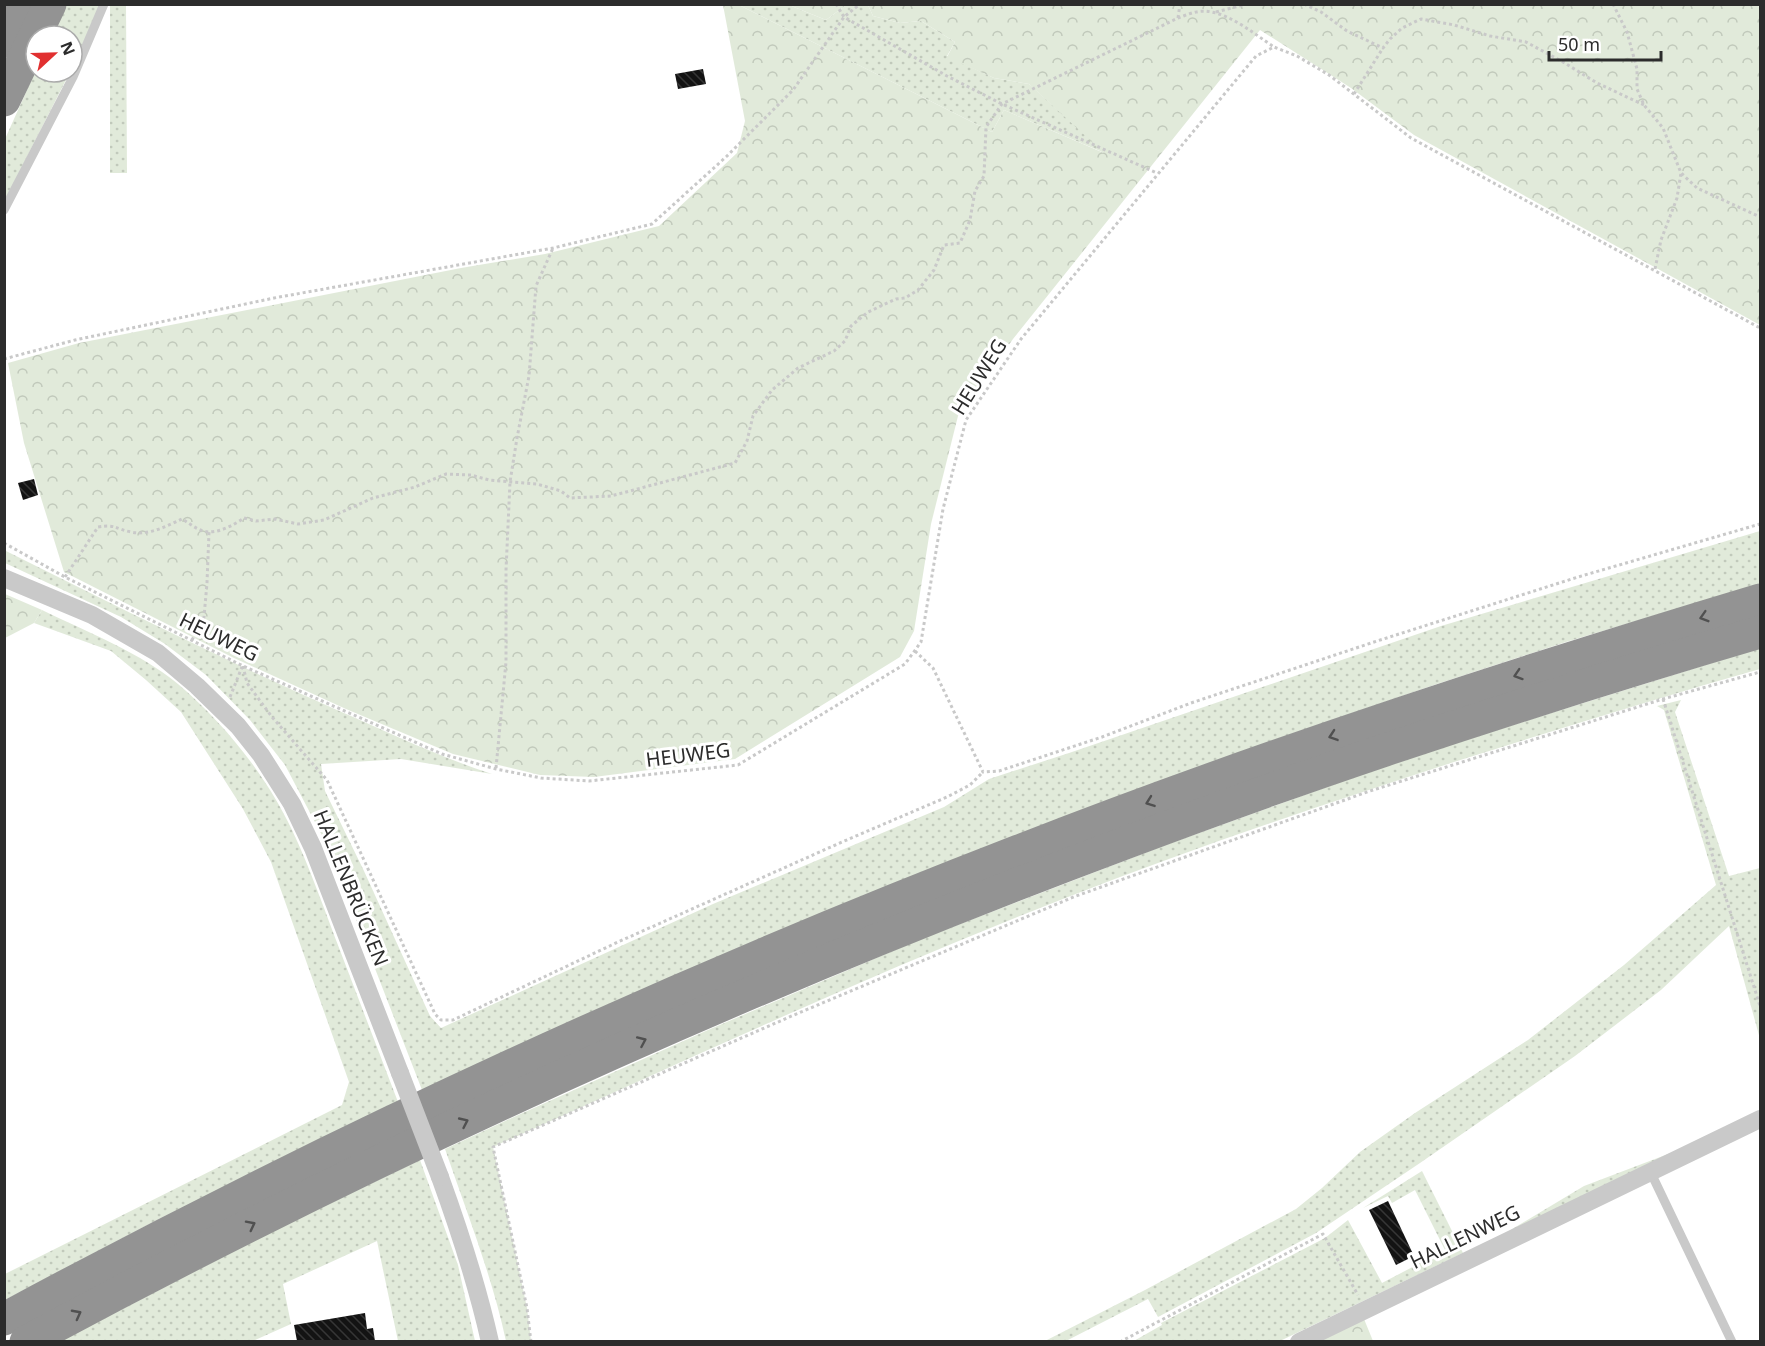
<svg xmlns="http://www.w3.org/2000/svg" width="1765" height="1346" viewBox="0 0 1765 1346" font-family="'Noto Sans',sans-serif">
	<style>
		.grass { fill: url(#grass-dots) }
		.forest { fill: url(#forest-crowns) }
		.building { fill: url(#building-back-hatch) }
		.lines { fill: none; stroke-linecap: round; stroke-linejoin: round }
		.path { stroke: #c9c9c9; stroke-width: 3; stroke-dasharray: 3 3; stroke-linecap: butt }
		.lane { stroke: #c9c9c9; stroke-width: 9 }
		.street { stroke: #c9c9c9; stroke-width: 18 }
		.highway { stroke: #939393; stroke-width: 33 }
		.street-bridge { stroke: #c9c9c9; stroke-width: 18 }
		.oneway { stroke: #505050 }
		.labels { text-anchor: middle; stroke-width: 6; stroke-linejoin: round; paint-order: stroke }
		.street-label { font-size: 20px; fill: #2c2c2c; stroke: #fff }
	</style>
	<defs>
		<pattern id="grass-dots" width="8" height="8" patternUnits="userSpaceOnUse" patternTransform="scale(1.5)"><rect width="8" height="8" fill="#e1eada"/><path d="M2 2h.1M6 6h.1" fill="none" stroke="#c1c9bb" stroke-width="1.8" stroke-linecap="round"/></pattern>
		<pattern id="forest-crowns" width="20" height="18" patternUnits="userSpaceOnUse" patternTransform="scale(1.5)"><rect width="20" height="18" fill="#e1eada"/><path d="M2 6a3 3 0 1 1 6 0M12 15a3 3 0 1 1 6 0" fill="none" stroke="#c1c9bb"/></pattern>
		<pattern id="building-back-hatch" width="6" height="6" patternUnits="userSpaceOnUse" patternTransform="scale(1.5)"><rect width="6" height="6" fill="#131313"/><path d="M-1 5l2 2M0 0l6 6M5-1l2 2" fill="none" stroke="#363636"/></pattern>
	</defs>
	<rect width="100%" height="100%" fill="#fff"/>
	<!-- grass -->
	<g class="grass">
		<path d="M 66,5 L 100,5 L 72,68 L 72,36 L 52,36 Z"/>
		<path d="M 110,5 L 126,5 L 127,173 L 110,173 Z"/>
		<path d="M 739,5 L 789,5 L 826,20 L 846,5 L 868,5 L 873,16 L 900,23 L 921,21 L 955,42 L 947,56 L 994,78 L 1029,84 L 1107,154 L 1004,110 L 992,132 Z"/>
		<path d="M 36,70 L 36,72 L 70,72 L 4,202 L 5,139 Z"/>
		<path d="M 1760,531 L 1760,584 L 1566,642 L 1437,684 L 1274,740 L 422,1090 L 328,847 L 285,765 L 250,720 L 206,675 L 165,644 L 121,617 L 5,563 L 4,550 C 114,605 224,660 337,710 C 388,732 439,757 492,774 L 401,759 L 321,764 L 325,791 L 364,871 L 430,1016 L 441,1028 L 713,904 L 944,807 L 989,779 L 1069,753 L 1441,626 Z"/>
		<path d="M 42,610 C 85,631 141,653 178,684 C 224,723 266,775 292,830 C 311,870 325,912 341,953 C 360,1003 379,1052 398,1102 L 159,1219 L 5,1300 L 5,1274 L 342,1105 L 349,1082 L 271,862 L 243,809 L 181,712 L 146,680 L 111,651 L 34,623 Z"/>
		<path d="M 1760,648 L 1760,669 C 1658,698 1556,730 1454,762 C 1325,804 1195,847 1068,897 C 873,973 684,1061 493,1147 L 527,1308 L 531,1341 L 506,1341 C 492,1276 467,1213 445,1149 L 516,1116 L 708,1030 L 916,941 L 1163,846 L 1407,758 Z"/>
		<path d="M 1681,700 L 1675,712 L 1729,876 L 1760,868 L 1760,1039 L 1729,926 L 1661,990 L 1575,1056 L 1420,1163 L 1316,1233 L 1158,1317 L 1148,1299 L 1066,1341 L 1045,1341 L 1145,1290 L 1296,1209 L 1322,1188 L 1360,1152 L 1415,1113 L 1528,1040 L 1624,965 L 1716,885 L 1664,710 L 1657,706 Z"/>
		<path d="M 1760,1110 L 1760,1116 L 1469,1255 L 1584,1186 L 1697,1143 Z"/>
		<path d="M 420,1160 L 458,1265 L 475,1341 L 398,1341 L 377,1241 L 283,1284 L 291,1324 L 253,1341 L 59,1342 L 278,1228 Z"/>
		<path d="M 1422,1171 L 1463,1253 L 1280,1341 L 1132,1342 L 1162,1325 L 1161,1323 L 1325,1238 L 1348,1220 L 1382,1283 L 1445,1250 L 1415,1190 L 1392,1203 L 1388,1196 L 1363,1208 Z"/>
	</g>
	<!-- forest -->
	<g class="forest">
		<path d="M 723,5 L 739,5 L 992,132 L 1004,110 L 1104,153 L 1029,84 L 994,78 L 947,57 L 955,42 L 921,21 L 900,23 L 873,16 L 868,5 L 1760,5 L 1760,325 L 1414,135 L 1351,88 L 1260,30 L 1013,339 L 958,416 L 931,524 L 914,631 L 900,657 L 735,759 L 594,777 L 540,775 L 453,754 L 346,709 L 234,658 L 64,572 L 24,443 L 8,363 L 79,343 L 461,268 L 545,254 L 659,226 L 737,153 L 745,121 Z"/>
		<path d="M 789,5 L 846,4 L 846,5 L 826,20 Z"/>
		<path d="M 5,594 L 42,610 L 34,623 L 5,638 Z"/>
		<path d="M 1364,1319 L 1373,1341 L 1314,1342 Z"/>
	</g>
	<!-- building -->
	<g class="building">
		<path d="M 703,69 L 706,84 L 678,89 L 675,74 Z"/>
		<path d="M 34,479 L 38,495 L 23,500 L 18,483 Z"/>
		<path d="M 1388,1201 L 1414,1256 L 1396,1265 L 1369,1210 Z"/>
		<path d="M 365,1313 L 367,1329 L 373,1328 L 375,1341 L 297,1341 L 294,1325 Z"/>
	</g>
	<g class="lines">
		<!-- path -->
		<g class="path">
			<path d="M 836,4 L 844,17 L 947,76 L 1002,104 L 1157,173"/>
			<path d="M 1304,4 L 1321,12 L 1347,31 L 1383,48 L 1390,39 L 1402,28 L 1421,19 L 1454,25 L 1490,36 L 1526,42 L 1563,62 L 1597,83 L 1644,105"/>
			<path d="M 1613,4 L 1627,32 L 1637,69 L 1637,89 L 1644,105 L 1663,128 L 1681,173 L 1697,188 L 1760,217"/>
			<path d="M 1216,12 L 1247,4"/>
			<path d="M 1178,18 L 1180,4"/>
			<path d="M 1354,94 L 1383,48"/>
			<path d="M 1655,269 L 1661,240 L 1677,198 L 1681,173"/>
			<path d="M 4,359 L 75,340 L 274,298 L 553,248 L 652,224 L 727,156 L 793,90 L 844,17 L 860,4"/>
			<path d="M 4,543 L 65,577 L 243,666 L 442,754 L 496,769 L 541,778 L 589,781 L 738,765 L 905,664 L 921,642 L 943,509 L 966,420 L 1021,339 L 1256,56 L 1274,47 L 1297,56 L 1329,75 L 1411,138 L 1760,328"/>
			<path d="M 65,577 L 98,527 C 117,524 115,529 131,532 C 148,536 167,526 182,519 C 189,523 196,529 203,531 C 216,535 234,525 244,518 L 256,521 L 275,519 L 298,524 L 324,520 L 373,498 L 415,487 L 446,474 L 471,475 L 489,480 L 537,484 L 561,491 L 570,498 L 611,496 L 735,463 L 747,441 L 753,416 L 772,390 L 798,368 L 834,351 L 845,341 L 851,326 L 868,312 L 896,299 L 905,298 L 918,290 L 934,270 L 944,245 L 960,243 L 970,220 L 975,191 L 984,176 L 986,127 L 1002,104 L 1178,18 C 1184,16 1190,13 1196,12 C 1222,6 1254,34 1274,47"/>
			<path d="M 192,640 L 204,617 L 207,583 L 209,532"/>
			<path d="M 915,651 L 933,668 L 983,772 L 999,771 L 1102,737 L 1191,703 L 1374,642 L 1578,577 L 1760,524"/>
			<path d="M 243,666 L 247,683 L 272,717 L 327,780 L 435,1014 L 441,1020 L 453,1020 L 618,942 L 842,842 L 947,797 L 970,785 L 983,772"/>
			<path d="M 230,697 L 242,667"/>
			<path d="M 1663,699 L 1760,1006"/>
			<path d="M 496,768 L 506,662 L 506,570 L 510,482 L 517,438 L 529,376 L 536,286 L 553,248"/>
			<path d="M 531,1342 L 527,1308 L 493,1147 L 794,1015 L 1076,896 L 1370,791 L 1663,699 L 1760,672"/>
			<path d="M 1120,1342 L 1323,1234 L 1358,1295"/>
		</g>
		<!-- lane -->
		<g class="lane">
			<path d="M 4,210 L 73,77 L 104,4"/>
			<path d="M 1651,1173 L 1732,1342"/>
		</g>
		<!-- street -->
		<g class="street">
			<path d="M 4,578 L 92,615 L 158,653 L 197,686 L 238,726 L 261,755 L 292,804 L 313,848 L 400,1073"/>
			<path d="M 440,1177 C 460,1232 477,1284 490,1342"/>
			<path d="M 1299,1342 L 1760,1119"/>
		</g>
		<!-- highway -->
		<g class="highway">
			<path d="M 4,41 L 21,4"/>
			<path d="M 4,100 L 50,4"/>
			<path d="M 4,1319 C 332,1142 672,985 1019,851 C 1262,756 1510,675 1760,600"/>
			<path d="M 26,1342 C 380,1151 748,984 1125,843 C 1210,811 1296,780 1382,751 C 1508,709 1634,669 1760,632"/>
		</g>
		<!-- street-bridge -->
		<path class="street-bridge" d="M 400,1073 L 440,1177"/>
	</g>
	<!-- one-way arrows -->
	<defs><path id="oneway-chevron" d="M-2-3.5L2.5 0L-2 3.5" fill="none" stroke-width="1.6" stroke-linecap="round" stroke-linejoin="round" transform="scale(1.5)"/></defs>
	<g class="oneway">
		<use href="#oneway-chevron" transform="translate(1704 617) rotate(163)"/>
		<use href="#oneway-chevron" transform="translate(1518 675) rotate(162)"/>
		<use href="#oneway-chevron" transform="translate(1333 736) rotate(161)"/>
		<use href="#oneway-chevron" transform="translate(1150 802) rotate(160)"/>
		<use href="#oneway-chevron" transform="translate(642 1041) rotate(-24)"/>
		<use href="#oneway-chevron" transform="translate(464 1122) rotate(-25)"/>
		<use href="#oneway-chevron" transform="translate(251 1225) rotate(-27)"/>
		<use href="#oneway-chevron" transform="translate(77 1314) rotate(-28)"/>
	</g>
	<g class="labels">
		<!-- street labels -->
		<g class="street-label">
			<text transform="translate(979 377) rotate(-58)" y="7">HEUWEG</text>
			<text transform="translate(219 637) rotate(26)" y="7">HEUWEG</text>
			<text transform="translate(688 755) rotate(-7)" y="7">HEUWEG</text>
			<text transform="translate(351 888) rotate(68)" y="7">HALLENBRÜCKEN</text>
			<text transform="translate(1465 1237) rotate(-26)" y="7">HALLENWEG</text>
		</g>
	</g>
	<!-- border -->
	<rect width="1765" height="1346" fill="none" stroke="#2c2c2c" stroke-width="12"/>
	<!-- north arrow -->
	<g transform="translate(54 54) rotate(68)"><circle r="28" fill="#ffffff" stroke="#ababab" stroke-width="1.5"/>
	<path d="M0-4.5L10 22L0 15L-10 22Z" fill="#e13030"/>
	<text y="-9" font-size="16" font-weight="bold" text-anchor="middle" fill="#2c2c2c">N</text>
	</g>
	<!-- scale -->
	<path d="M1549 51v9h112v-9" fill="none" stroke="#2c2c2c" stroke-width="3"/>
	<text x="1558" y="51" font-size="18" fill="#2c2c2c" stroke="#ffffff" stroke-width="4.5" paint-order="stroke">50 m</text>
</svg>
